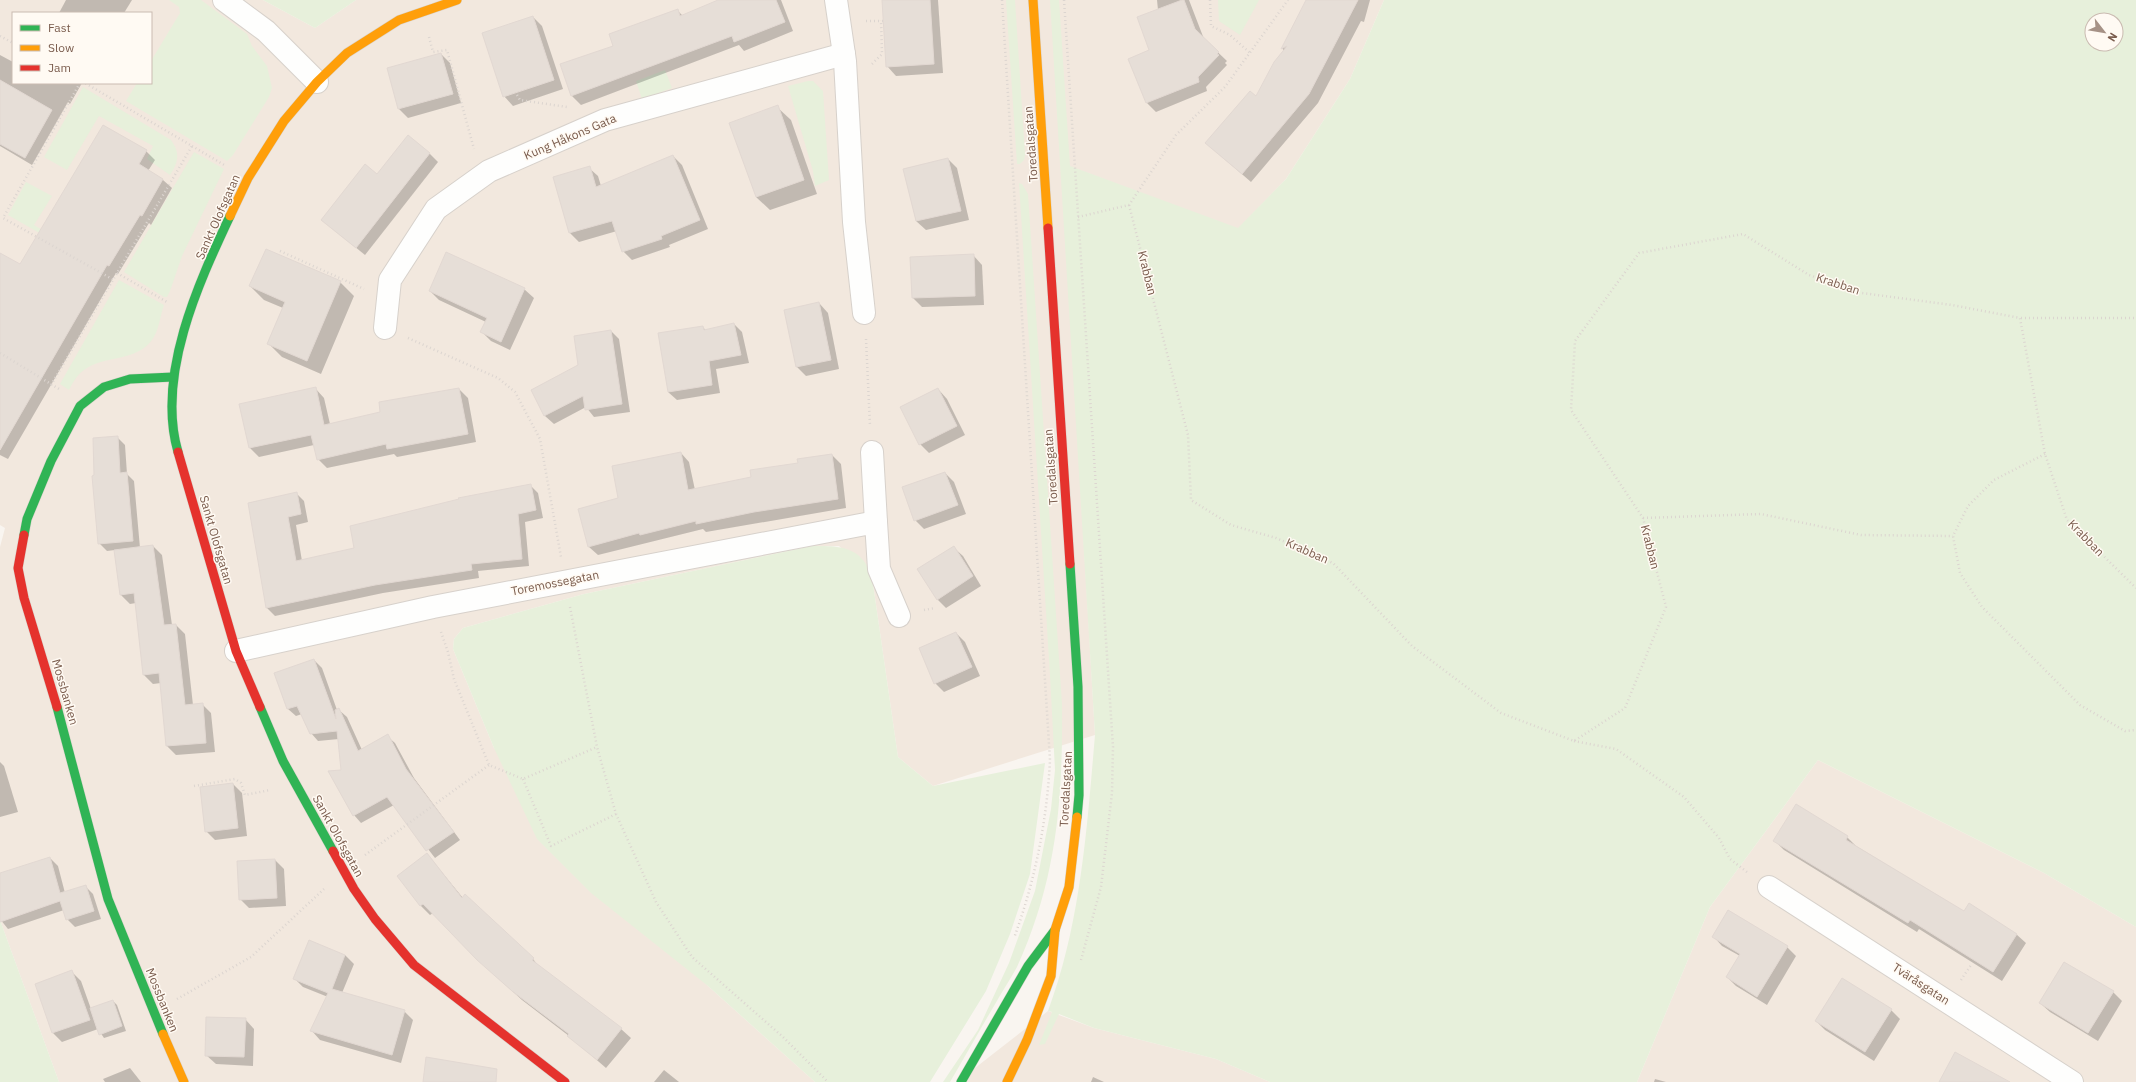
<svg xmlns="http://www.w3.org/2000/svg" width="2136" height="1082" viewBox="0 0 2136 1082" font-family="'IBM Plex Sans',sans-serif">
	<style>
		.residential { fill: #f2e8de; fill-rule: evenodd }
		.green { fill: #e7f0db; fill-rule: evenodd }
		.shadow { fill: #0003 }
		.building { fill: #e6ded7; stroke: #e2d8d2 }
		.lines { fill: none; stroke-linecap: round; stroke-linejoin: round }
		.street-casing { stroke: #d7d1cb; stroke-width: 24 }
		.fast-casing { stroke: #d9d2cb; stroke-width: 10 }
		.slow-casing { stroke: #d9d2cb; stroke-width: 10 }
		.jam-casing { stroke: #d9d2cb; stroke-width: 10 }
		.path { stroke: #dcd5d0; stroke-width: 2.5; stroke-dasharray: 1 3; stroke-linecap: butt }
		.street { stroke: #fefefd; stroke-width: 22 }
		.fast { stroke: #30b455; stroke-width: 9 }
		.slow { stroke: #ff9f0a; stroke-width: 9 }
		.jam { stroke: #e5322d; stroke-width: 9 }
		.labels { text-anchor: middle; stroke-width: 3; stroke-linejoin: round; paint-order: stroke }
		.street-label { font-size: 12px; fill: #7a5c4d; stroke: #fffaf3 }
	</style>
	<rect width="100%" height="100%" fill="#f9f5f0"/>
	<!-- residential -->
	<g class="residential">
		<path d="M 0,0 L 263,0 L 315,28 L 356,0 L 1384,0 L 1350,79 L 1286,179 L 1238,229 L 1066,165 L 1068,270 L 1095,735 L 933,786 L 898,757 L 872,577 L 839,546 L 812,546 L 584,594 L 463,628 L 454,639 L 453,649 L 494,748 L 708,986 L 815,1082 L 59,1082 L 0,920 L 0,547 L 5,528 L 0,525 ZM 13,13 L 151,13 L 151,83 L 13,83 Z"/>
		<path d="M 1818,760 L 2044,873 L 2136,927 L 2136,1082 L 1637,1082 L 1710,907 Z"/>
		<path d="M 1048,1011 L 1094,1028 L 1216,1059 L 1270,1082 L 957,1082 Z"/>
	</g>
	<!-- green -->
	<g class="green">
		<path d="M 169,0 L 201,0 L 247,34 L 252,46 L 267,66 L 272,88 L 269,97 L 233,155 L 227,161 L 126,101 L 137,83 L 151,83 L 151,61 L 180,13 L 179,7 Z"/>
		<path d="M 263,0 L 356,0 L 315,28 Z"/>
		<path d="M 1006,0 L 1015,0 L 1025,155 L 1024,160 L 1020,164 L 1017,164 Z"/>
		<path d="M 1050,0 L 1059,0 L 1070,166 L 1238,228 L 1286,179 L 1350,79 L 1384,0 L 2136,0 L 2136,927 L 2044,873 L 1818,760 L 1710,907 L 1637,1082 L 1270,1082 L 1216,1059 L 1094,1028 L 1059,1014 L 1045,1044 L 1039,1045 L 1052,1012 L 1048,1011 C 1081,923 1087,827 1095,735 ZM 2092,20 L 2116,20 L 2116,44 L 2092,44 Z"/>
		<path d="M 1218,0 L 1259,0 L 1240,35 L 1219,21 Z"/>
		<path d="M 665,70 L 672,88 L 642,99 L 636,81 Z"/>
		<path d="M 808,81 L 813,81 L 823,91 L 829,180 L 815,186 L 813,171 L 788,86 Z"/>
		<path d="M 83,87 L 171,140 C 180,152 179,162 170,175 L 147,159 L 153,146 L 99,116 L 67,170 L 44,157 Z"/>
		<path d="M 194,152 L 224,169 L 182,256 L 170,291 L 167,297 L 164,297 L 124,272 Z"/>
		<path d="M 26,182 L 52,196 L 34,225 L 91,259 L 90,262 L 8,215 Z"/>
		<path d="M 1019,183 L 1022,184 L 1028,194 L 1062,704 C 1063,799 1057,879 1017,967 C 1010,980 1001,993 994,1006 C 979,1031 965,1057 950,1082 L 943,1082 L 978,1030 L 1009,963 L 1035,891 L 1051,809 L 1055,770 L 1050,675 Z"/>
		<path d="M 119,280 L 164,305 C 160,316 159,331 152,340 C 136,362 104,355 84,370 C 77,375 73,382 69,390 L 60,384 Z"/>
		<path d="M 812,546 C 830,546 851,545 863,560 C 867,564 869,572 872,577 L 898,757 L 933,786 L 1045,763 L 1030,874 L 1010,934 L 986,991 L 930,1082 L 815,1082 L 708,986 L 591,893 L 537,839 L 494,748 L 453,649 L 454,639 L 463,628 L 584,594 Z"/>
		<path d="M 0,920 L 59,1082 L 0,1082 Z"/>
	</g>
	<!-- shadow -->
	<g class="shadow">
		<path d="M 66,0 L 132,0 L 124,13 L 59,13 Z"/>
		<path d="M 721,0 L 781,0 L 793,31 L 744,51 L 739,45 L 581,105 L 572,96 L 615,47 L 677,10 L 683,16 Z"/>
		<path d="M 883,0 L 938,0 L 943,73 L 896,76 L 887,66 Z"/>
		<path d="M 1157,0 L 1189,0 L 1204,39 L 1227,61 L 1225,63 L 1227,65 L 1206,87 L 1207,91 L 1156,112 L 1147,103 L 1129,60 L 1151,51 L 1158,10 Z"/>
		<path d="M 1307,0 L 1370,0 L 1364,22 L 1361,21 L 1318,103 L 1251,182 L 1206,143 L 1256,97 L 1284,51 L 1282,48 Z"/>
		<path d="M 533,17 L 542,26 L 563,89 L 513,106 L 504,96 Z"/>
		<path d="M 441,54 L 450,63 L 461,103 L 408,118 L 399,109 Z"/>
		<path d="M 0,55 L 13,62 L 13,83 L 82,83 L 70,104 L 68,102 L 32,165 L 0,146 Z"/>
		<path d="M 777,107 L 791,120 L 817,194 L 770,210 L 756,197 Z"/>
		<path d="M 146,151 L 155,160 L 148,171 L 163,180 L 172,188 L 151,225 L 149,223 L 118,274 L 116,273 L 8,459 L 0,455 L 0,254 L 20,265 Z"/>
		<path d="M 429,153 L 438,162 L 365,255 L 322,220 L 377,175 Z"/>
		<path d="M 673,156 L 682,165 L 708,229 L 669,245 L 670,247 L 632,260 L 623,251 L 617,231 L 579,242 L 570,233 L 554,178 L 589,168 L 598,176 L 601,186 Z"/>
		<path d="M 948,159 L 957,168 L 969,220 L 926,230 L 916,221 L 904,169 Z"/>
		<path d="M 447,254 L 524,289 L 534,298 L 510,350 L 491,341 L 482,332 L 486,322 L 439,300 L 430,291 Z"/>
		<path d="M 973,255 L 982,265 L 984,305 L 922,307 L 913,298 L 911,258 Z"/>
		<path d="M 340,282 L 354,296 L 321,374 L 282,357 L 268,343 L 283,308 L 264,300 L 250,286 Z"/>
		<path d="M 819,303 L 828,313 L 839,369 L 806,376 L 797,367 Z"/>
		<path d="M 734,324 L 742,332 L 749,363 L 716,369 L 720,393 L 677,400 L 668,392 L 703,327 L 706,331 Z"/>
		<path d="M 611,331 L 619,339 L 630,412 L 594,417 L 586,407 L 554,424 L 545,416 L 532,391 L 579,366 Z"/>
		<path d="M 315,388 L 324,398 L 330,424 L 382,413 L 459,389 L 468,398 L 476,442 L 397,457 L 394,454 L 327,468 L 318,459 L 314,445 L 259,457 L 250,448 Z"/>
		<path d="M 938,389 L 947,399 L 965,435 L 929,453 L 920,444 Z"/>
		<path d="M 117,437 L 125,445 L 127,474 L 134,481 L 140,548 L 153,546 L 162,555 L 172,625 L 176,625 L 185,634 L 193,705 L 202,704 L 211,713 L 215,752 L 176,755 L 167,746 L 161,683 L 153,684 L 144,675 L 136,603 L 130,604 L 121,595 L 115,550 L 107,551 L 99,543 Z"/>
		<path d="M 681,453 L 689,462 L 695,490 L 752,478 L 832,455 L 841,464 L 846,508 L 706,532 L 703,529 L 598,555 L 589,547 L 579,510 L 619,499 Z"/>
		<path d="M 945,473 L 954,482 L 966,514 L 924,529 L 915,520 Z"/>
		<path d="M 531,486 L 538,493 L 543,518 L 525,522 L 529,566 L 478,571 L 479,578 L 383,593 L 275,616 L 267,608 L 249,503 L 296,493 L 304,501 L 308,522 L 296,525 L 302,561 L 356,549 Z"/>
		<path d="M 953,547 L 963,556 L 981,586 L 946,608 L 937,599 Z"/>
		<path d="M 956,633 L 965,642 L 980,676 L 944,692 L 935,683 Z"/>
		<path d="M 314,660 L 322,668 L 337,710 L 339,710 L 347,717 L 362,750 L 387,736 L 395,743 L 414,778 L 460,840 L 435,858 L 394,805 L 361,823 L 354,815 L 342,771 L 339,739 L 318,741 L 311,733 L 302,714 L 296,716 L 288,709 Z"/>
		<path d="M 0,762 L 4,766 L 18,812 L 0,817 Z"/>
		<path d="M 233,784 L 242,793 L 247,836 L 215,840 L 206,831 Z"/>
		<path d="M 1847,837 L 1856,846 L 1964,912 L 2016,934 L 2026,943 L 2002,981 L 1919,929 L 1917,932 L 1784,850 L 1775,841 Z"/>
		<path d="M 427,854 L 463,898 L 533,959 L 541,969 L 621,1029 L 631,1038 L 606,1068 L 569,1036 L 522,1000 L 488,969 L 433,913 L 430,915 L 421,906 L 398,876 Z"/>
		<path d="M 50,858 L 58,866 L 65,893 L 85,886 L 93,894 L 101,919 L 75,927 L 67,919 L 64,910 L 8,929 L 0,919 L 0,874 Z"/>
		<path d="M 275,860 L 284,869 L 286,906 L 249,908 L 240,899 Z"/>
		<path d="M 1713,936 L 1787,947 L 1796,956 L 1767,1005 L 1736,986 L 1727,977 L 1740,956 L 1722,946 Z"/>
		<path d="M 345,955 L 354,964 L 342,993 L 404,1011 L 413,1020 L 401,1063 L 320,1040 L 312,1031 L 328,997 L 303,987 L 294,978 Z"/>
		<path d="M 72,972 L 81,981 L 91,1009 L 113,1001 L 117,1005 L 126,1031 L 104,1038 L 98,1029 L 62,1042 L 53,1033 L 36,984 Z"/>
		<path d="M 2113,992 L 2122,1001 L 2098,1041 L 2050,1012 L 2040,1003 Z"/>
		<path d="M 1891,1010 L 1900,1019 L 1874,1061 L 1825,1030 L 1816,1021 Z"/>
		<path d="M 245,1019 L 254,1029 L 253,1066 L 216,1064 L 206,1055 Z"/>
		<path d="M 130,1068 L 141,1082 L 105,1082 L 103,1079 Z"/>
		<path d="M 664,1070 L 679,1082 L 654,1082 Z"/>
		<path d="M 1093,1077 L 1104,1082 L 1091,1082 Z"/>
		<path d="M 1655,1079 L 1666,1082 L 1654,1082 Z"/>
	</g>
	<!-- building -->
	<g class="building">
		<path d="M 718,0 L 776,0 L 785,22 L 734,42 L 732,36 L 571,96 L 560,64 L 613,46 L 609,34 L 678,9 L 680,16 Z"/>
		<path d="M 882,0 L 930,0 L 934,64 L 886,67 Z"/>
		<path d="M 1182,0 L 1184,0 L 1195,29 L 1219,52 L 1217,54 L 1219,55 L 1198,77 L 1199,82 L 1146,103 L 1128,59 L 1149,50 L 1137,17 Z"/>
		<path d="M 1306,0 L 1358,0 L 1309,94 L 1242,174 L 1205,143 L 1250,91 L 1256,96 L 1274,62 L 1287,46 L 1281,49 Z"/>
		<path d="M 533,16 L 554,80 L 503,97 L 482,33 Z"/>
		<path d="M 441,53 L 453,94 L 398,109 L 387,68 Z"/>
		<path d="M 0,80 L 52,110 L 25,158 L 0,144 Z"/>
		<path d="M 778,105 L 804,180 L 756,197 L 729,123 Z"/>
		<path d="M 103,125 L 147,150 L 139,164 L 163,179 L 142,216 L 140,215 L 109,266 L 107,265 L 0,450 L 0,253 L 20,264 Z"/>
		<path d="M 408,135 L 430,153 L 356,248 L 321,220 L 365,164 L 377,174 Z"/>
		<path d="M 673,155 L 700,220 L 661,236 L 662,239 L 622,252 L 612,221 L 569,233 L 553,177 L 590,166 L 596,187 Z"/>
		<path d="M 948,158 L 961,211 L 916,221 L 903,169 Z"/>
		<path d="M 266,249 L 341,281 L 307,361 L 267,344 L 285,302 L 249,286 Z"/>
		<path d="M 446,252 L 525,288 L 501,342 L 480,332 L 487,318 L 429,291 Z"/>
		<path d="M 974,254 L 975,296 L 912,298 L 910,257 Z"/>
		<path d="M 819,302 L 831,360 L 796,367 L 784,310 Z"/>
		<path d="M 734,323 L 741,355 L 709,361 L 712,385 L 668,392 L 658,333 L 703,326 L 704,330 Z"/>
		<path d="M 611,330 L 622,404 L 585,410 L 583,396 L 544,416 L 531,390 L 578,365 L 574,336 Z"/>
		<path d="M 316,387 L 324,425 L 380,412 L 379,402 L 459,388 L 468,434 L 387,449 L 386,444 L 317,460 L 311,435 L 249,448 L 239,404 Z"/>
		<path d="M 938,388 L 957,426 L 919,445 L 900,407 Z"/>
		<path d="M 118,436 L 120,473 L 127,472 L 133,541 L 98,544 L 92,476 L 94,475 L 93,438 Z"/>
		<path d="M 681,452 L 688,490 L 751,477 L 750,470 L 798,463 L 797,459 L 832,454 L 838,499 L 754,512 L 696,524 L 696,521 L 640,535 L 639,533 L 588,547 L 578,509 L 618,498 L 612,466 Z"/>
		<path d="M 945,472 L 958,505 L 914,521 L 902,487 Z"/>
		<path d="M 531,484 L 536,510 L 518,514 L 522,559 L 471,564 L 472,570 L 375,585 L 266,608 L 248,503 L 297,492 L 301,514 L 288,517 L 296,561 L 354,548 L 350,526 L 459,499 L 458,498 Z"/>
		<path d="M 153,545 L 164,625 L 176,624 L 185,705 L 203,703 L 206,743 L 166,746 L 159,673 L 143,675 L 134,593 L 120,595 L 114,550 Z"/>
		<path d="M 954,546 L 973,576 L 937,600 L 917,569 Z"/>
		<path d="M 956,632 L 972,667 L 934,684 L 919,648 Z"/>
		<path d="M 314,659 L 336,719 L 335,710 L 339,708 L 358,751 L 388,734 L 406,769 L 454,832 L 426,851 L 387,797 L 353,816 L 328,771 L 341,770 L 337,731 L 310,734 L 297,706 L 287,709 L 274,673 Z"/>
		<path d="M 233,783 L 238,828 L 205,832 L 200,787 Z"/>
		<path d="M 1796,804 L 1848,836 L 1846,840 L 1964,911 L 1969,903 L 2017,934 L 1993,972 L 1910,920 L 1908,923 L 1773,841 Z"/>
		<path d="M 427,853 L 462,898 L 465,894 L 534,958 L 532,960 L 622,1028 L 597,1060 L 567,1036 L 569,1034 L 512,991 L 477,960 L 423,904 L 420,906 L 397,876 Z"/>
		<path d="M 50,857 L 60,893 L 86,885 L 94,911 L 66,920 L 60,901 L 0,922 L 0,873 Z"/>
		<path d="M 275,859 L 277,898 L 239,900 L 237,861 Z"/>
		<path d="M 1728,910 L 1788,946 L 1757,997 L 1726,977 L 1740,954 L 1712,937 Z"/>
		<path d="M 309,940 L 345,955 L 332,989 L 405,1010 L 392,1055 L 310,1031 L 328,993 L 293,979 Z"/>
		<path d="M 2064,962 L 2114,991 L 2088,1033 L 2039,1003 Z"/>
		<path d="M 72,970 L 90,1020 L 52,1033 L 35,984 Z"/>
		<path d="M 1842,978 L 1892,1009 L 1865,1052 L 1815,1021 Z"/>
		<path d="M 113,1000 L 122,1026 L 99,1035 L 90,1008 Z"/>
		<path d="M 206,1017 L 246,1018 L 244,1057 L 205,1056 Z"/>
		<path d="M 1955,1052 L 2010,1082 L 1939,1082 Z"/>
		<path d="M 426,1057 L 497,1069 L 496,1082 L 423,1082 Z"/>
	</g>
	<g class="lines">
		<defs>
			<g id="street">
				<path d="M 224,0 L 266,31 L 317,82"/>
				<path d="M 836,0 L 845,61 L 854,222 L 864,313"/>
				<path d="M 385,328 L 390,280 L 436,209 L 489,171 L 605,120 L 844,54"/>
				<path d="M 872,452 L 876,522"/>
				<path d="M 236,651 L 433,607 L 876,522 L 879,569 L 899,616"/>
				<path d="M 1769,887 L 2072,1082"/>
			</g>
			<g id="fast">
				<path d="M 178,452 C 156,376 198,284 230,216"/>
				<path d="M 24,535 L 27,519 L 51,461 L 80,406 L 104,387 L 130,379 L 173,377"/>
				<path d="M 1070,564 L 1078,687 L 1079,795 L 1077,817"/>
				<path d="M 57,707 L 108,899 L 163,1034"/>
				<path d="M 260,707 L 283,761 L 333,851"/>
				<path d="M 961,1082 L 1028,966 L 1055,930"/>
			</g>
			<g id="slow">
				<path d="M 1033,0 L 1048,228"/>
				<path d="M 230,216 L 248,178 L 284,121 L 317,82 L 347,53 L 399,20 L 457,0"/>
				<path d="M 163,1034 L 184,1082"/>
				<path d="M 1007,1082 L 1027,1040 L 1051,976 L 1055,930 L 1069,887 L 1077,817"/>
			</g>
			<g id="jam">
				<path d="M 1048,228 L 1070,564"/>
				<path d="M 178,452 L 236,651 L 260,707"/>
				<path d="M 24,535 L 18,568 L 24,598 L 57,707"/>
				<path d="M 333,851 L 354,889 L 375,919 L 414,965 L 565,1082"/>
			</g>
		</defs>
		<!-- street casing -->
		<use href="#street" class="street-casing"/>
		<!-- fast casing -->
		<use href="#fast" class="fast-casing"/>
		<!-- slow casing -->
		<use href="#slow" class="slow-casing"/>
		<!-- jam casing -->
		<use href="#jam" class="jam-casing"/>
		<!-- path -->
		<g class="path">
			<path d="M 1002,0 L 1050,760 C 1047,821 1035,881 1014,938"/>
			<path d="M 1064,0 L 1113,747 L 1112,793 L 1101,887 L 1081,960"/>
			<path d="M 1210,0 L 1211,26 L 1230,35 L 1250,53"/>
			<path d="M 866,21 L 883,21"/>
			<path d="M 0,36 L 13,43"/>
			<path d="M 429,37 L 433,52 L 447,50 L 474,149"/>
			<path d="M 872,64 L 882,54 L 881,20"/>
			<path d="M 80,83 L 3,218 L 114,280"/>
			<path d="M 517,95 L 520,100 L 567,107"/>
			<path d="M 192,146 L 226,166"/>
			<path d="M 1129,205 L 1188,435 L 1191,500 L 1231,525 L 1276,538 L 1333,563 L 1412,646 L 1501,713 L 1574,741 L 1625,708 L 1666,607 L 1643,518 L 1571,410 L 1575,341 L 1639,253 L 1743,234 L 1809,275 L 1862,293 L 1952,305 L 2020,318 L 2045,454 L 2067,520 L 2136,588"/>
			<path d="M 1078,217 L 1129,205 L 1176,135 L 1225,87 L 1288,0"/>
			<path d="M 280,251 L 364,289"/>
			<path d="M 117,273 L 167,302"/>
			<path d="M 2021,318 L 2136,318"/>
			<path d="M 408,338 L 498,378 L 515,392 L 540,439 L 561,557"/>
			<path d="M 866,339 L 870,426"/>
			<path d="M 0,353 L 59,389"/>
			<path d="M 51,385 L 192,146 L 85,83"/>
			<path d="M 2045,454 L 1994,480 L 1968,506 L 1953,536 L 1960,573 L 1982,607 L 2080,705 L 2125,731 L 2136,730"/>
			<path d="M 1643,518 L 1761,514 L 1861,535 L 1953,536"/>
			<path d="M 570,607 L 597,747 L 616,814 L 656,902 L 692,957 L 783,1037 L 828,1082"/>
			<path d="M 924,610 L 935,608"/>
			<path d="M 441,632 L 448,652 L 454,679 L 489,765 L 523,779 L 597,747"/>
			<path d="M 1574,741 L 1616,749 L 1684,797 L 1719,838 L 1730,859 L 1747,872"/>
			<path d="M 523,779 L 551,846 L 616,814"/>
			<path d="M 194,786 L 235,779 L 241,783 L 245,795 L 270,790"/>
			<path d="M 365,855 L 489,765"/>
			<path d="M 1961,980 L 1971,965"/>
			<path d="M 177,999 L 251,957 L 324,889"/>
		</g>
		<!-- street -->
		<use href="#street" class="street"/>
		<!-- fast -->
		<use href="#fast" class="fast"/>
		<!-- slow -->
		<use href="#slow" class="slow"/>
		<!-- jam -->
		<use href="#jam" class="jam"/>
	</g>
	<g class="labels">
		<!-- street labels -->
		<g class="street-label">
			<text transform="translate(570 137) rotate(-23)" y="4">Kung Håkons Gata</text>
			<text transform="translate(1031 144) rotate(-94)" y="4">Toredalsgatan</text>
			<text transform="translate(218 217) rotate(-66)" y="4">Sankt Olofsgatan</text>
			<text transform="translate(1147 273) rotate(76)" y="4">Krabban</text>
			<text transform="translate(1838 284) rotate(18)" y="4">Krabban</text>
			<text transform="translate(1051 467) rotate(-94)" y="4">Toredalsgatan</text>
			<text transform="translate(2086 538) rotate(46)" y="4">Krabban</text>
			<text transform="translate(216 540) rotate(74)" y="4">Sankt Olofsgatan</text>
			<text transform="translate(1650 547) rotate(76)" y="4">Krabban</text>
			<text transform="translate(1307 551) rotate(24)" y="4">Krabban</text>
			<text transform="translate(555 583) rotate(-11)" y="4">Toremossegatan</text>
			<text transform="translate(65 692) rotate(74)" y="4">Mossbanken</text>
			<text transform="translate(1066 789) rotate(-87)" y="4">Toredalsgatan</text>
			<text transform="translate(338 836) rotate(61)" y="4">Sankt Olofsgatan</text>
			<text transform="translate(1921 984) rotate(33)" y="4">Tväråsgatan</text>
			<text transform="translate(162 1000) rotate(68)" y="4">Mossbanken</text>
		</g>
	</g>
	<!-- legend -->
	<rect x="12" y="12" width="140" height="72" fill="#fffaf3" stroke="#cabbb1"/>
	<rect x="20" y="25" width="20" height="6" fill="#30b455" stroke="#cabbb1"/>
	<text x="48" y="32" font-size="12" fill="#7a5c4d">Fast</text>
	<rect x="20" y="45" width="20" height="6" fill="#ff9f0a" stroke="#cabbb1"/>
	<text x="48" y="52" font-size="12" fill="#7a5c4d">Slow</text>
	<rect x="20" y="65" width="20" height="6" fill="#e5322d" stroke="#cabbb1"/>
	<text x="48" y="72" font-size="12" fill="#7a5c4d">Jam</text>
	<!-- north arrow -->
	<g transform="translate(2104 32) rotate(121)"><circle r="19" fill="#fffaf3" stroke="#cabbb1"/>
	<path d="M0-3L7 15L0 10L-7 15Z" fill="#a69286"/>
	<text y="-6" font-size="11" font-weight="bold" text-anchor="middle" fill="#7a5c4d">N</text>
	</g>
</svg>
